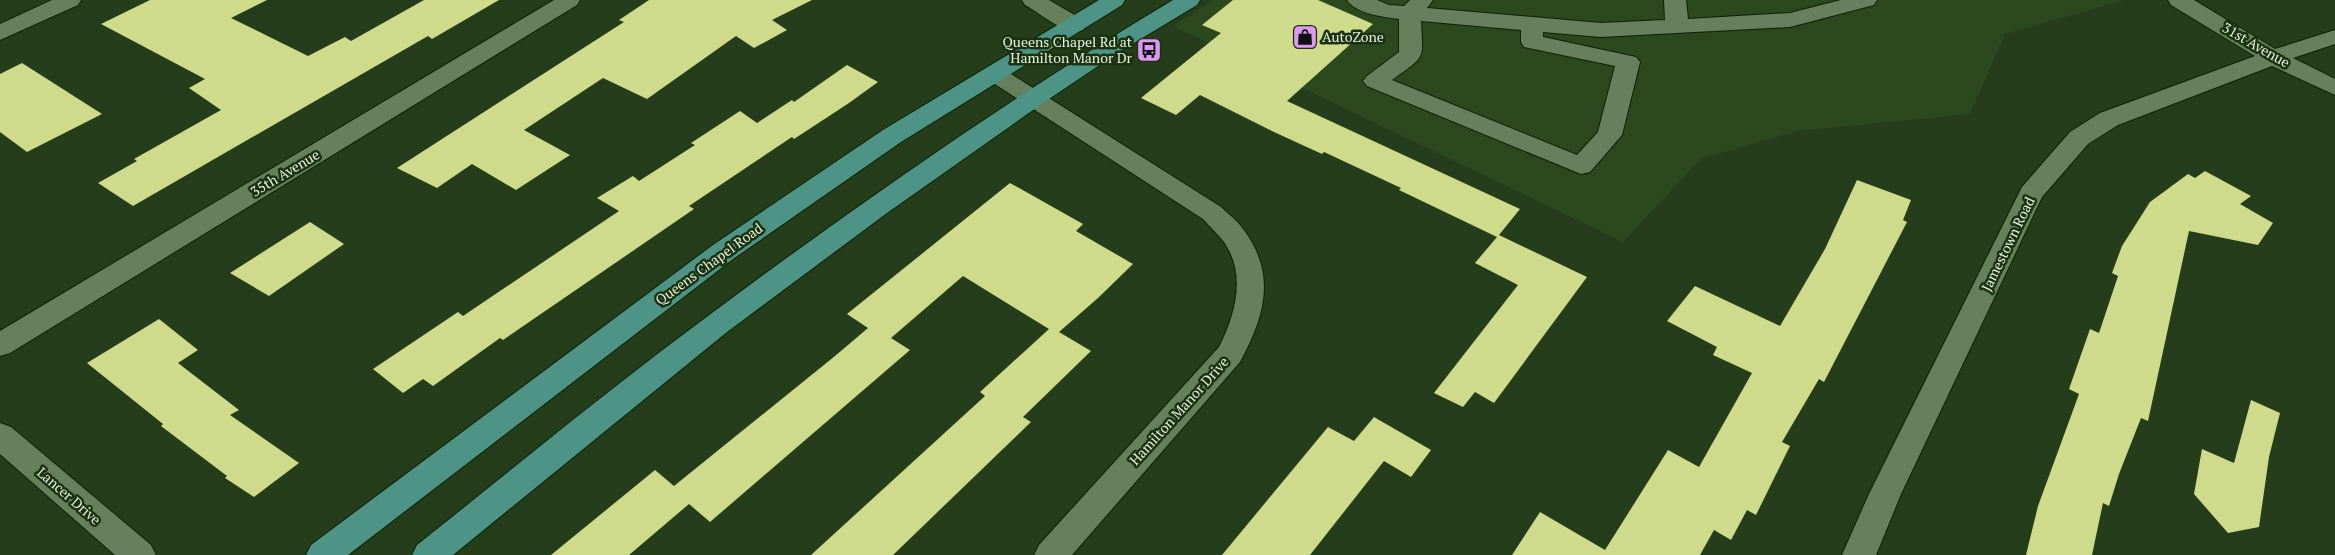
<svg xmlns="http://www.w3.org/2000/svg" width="2335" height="555" viewBox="0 0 2335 555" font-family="'PT Serif',serif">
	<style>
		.built { fill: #2c481f }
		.building { fill: #cddb8a }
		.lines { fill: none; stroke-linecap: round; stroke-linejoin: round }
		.minor-casing { stroke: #0d2303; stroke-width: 2 }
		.major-casing { stroke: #0d2303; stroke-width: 2 }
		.minor { fill: #66805b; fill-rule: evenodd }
		.major { fill: #4d9486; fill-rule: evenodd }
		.labels { text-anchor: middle; stroke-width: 5; stroke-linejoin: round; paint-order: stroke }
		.poi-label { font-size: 14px; fill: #e5f3df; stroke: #1b3211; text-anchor: start }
		.street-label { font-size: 14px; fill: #e5f3df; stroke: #1b3211 }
	</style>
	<rect width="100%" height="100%" fill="#253d1b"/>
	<!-- built -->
	<path class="built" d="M 1213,0 L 2125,0 L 2005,34 L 1970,114 L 1798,131 L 1701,159 L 1623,242 L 1173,26 Z"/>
	<!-- building -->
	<g class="building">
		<path d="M 150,0 L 267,0 L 231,18 L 308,56 L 345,37 L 351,41 L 424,0 L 499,0 L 432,39 L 428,36 L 133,206 L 98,183 L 137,161 L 134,159 L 221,110 L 189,88 L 205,79 L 101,24 Z"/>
		<path d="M 649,0 L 812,0 L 772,20 L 787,30 L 754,48 L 736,36 L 647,99 L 603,78 L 524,130 L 570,155 L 516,190 L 472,164 L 437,188 L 397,168 L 624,22 L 619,20 Z"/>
		<path d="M 1233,0 L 1318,0 L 1373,24 L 1287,101 L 1520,209 L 1499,235 L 1587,277 L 1494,403 L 1475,392 L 1463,407 L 1434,393 L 1518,285 L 1475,263 L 1497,237 L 1399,190 L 1401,188 L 1324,152 L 1322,154 L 1274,132 L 1200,95 L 1176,115 L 1141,98 L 1221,33 L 1202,25 Z"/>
		<path d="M 22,63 L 102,114 L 27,152 L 0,132 L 0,74 Z"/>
		<path d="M 847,65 L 878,82 L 849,103 L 794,139 L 792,137 L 689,206 L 694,209 L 503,340 L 500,338 L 433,386 L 423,379 L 403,393 L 373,369 L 458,312 L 463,316 L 619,211 L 597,198 L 633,176 L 639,181 L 695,145 L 691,143 L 740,111 L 757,123 L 792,100 L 794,102 Z"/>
		<path d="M 2205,171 L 2251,196 L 2240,204 L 2273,223 L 2258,245 L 2189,231 L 2148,421 L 2141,418 L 2119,474 L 2109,506 L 2103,503 L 2092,555 L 2026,555 L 2038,506 L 2079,394 L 2069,389 L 2090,329 L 2099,333 L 2118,276 L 2112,273 L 2122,246 L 2150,202 L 2188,174 L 2195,178 Z"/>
		<path d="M 1857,180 L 1911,200 L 1903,220 L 1907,222 L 1824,382 L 1819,379 L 1782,442 L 1790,446 L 1756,515 L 1747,510 L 1731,540 L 1714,530 L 1700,555 L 1512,555 L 1540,512 L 1605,550 L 1668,450 L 1699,467 L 1752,373 L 1713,355 L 1717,347 L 1667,321 L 1695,286 L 1780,326 L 1825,249 Z"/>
		<path d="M 1010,183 L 1083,224 L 1076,231 L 1133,264 L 1098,298 L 1059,332 L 1091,351 L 1023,417 L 1031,422 L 893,555 L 811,555 L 985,396 L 980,392 L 1049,329 L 963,276 L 891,338 L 910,350 L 710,522 L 689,504 L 629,555 L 551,555 L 655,470 L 674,486 L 835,356 L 868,328 L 847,314 Z"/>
		<path d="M 310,222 L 344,244 L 269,296 L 230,273 Z"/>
		<path d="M 159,319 L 198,350 L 178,363 L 239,410 L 230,415 L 299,463 L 254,497 L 225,478 L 227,476 L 161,426 L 163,424 L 87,363 Z"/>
		<path d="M 2251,400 L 2280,413 L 2269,457 L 2259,527 L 2228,533 L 2194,494 L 2202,449 L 2234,463 Z"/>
		<path d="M 1374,417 L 1431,450 L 1411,477 L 1384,461 L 1310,555 L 1222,555 L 1328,427 L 1354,441 Z"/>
	</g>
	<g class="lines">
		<defs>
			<g id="minor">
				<path d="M 52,0 L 81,0 L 78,5 L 0,40 L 0,24 Z"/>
				<path d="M 554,0 L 580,0 L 577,5 L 10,353 L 0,356 L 0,331 Z"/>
				<path d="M 1022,0 L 1049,0 L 1083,20 L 1086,25 L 1083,30 C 1063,35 1042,14 1025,5 Z"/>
				<path d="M 1347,0 L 1377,0 L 1389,5 L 1404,6 L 1410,0 L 1433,0 L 1427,8 L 1601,23 L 1665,20 L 1664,0 L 1686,0 L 1688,19 L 1790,13 L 1841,0 L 1877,0 L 1874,5 L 1790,27 L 1601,37 L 1543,32 L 1543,37 L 1636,57 L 1640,62 L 1622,135 L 1590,172 L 1581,174 L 1367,86 L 1363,81 L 1367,76 L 1399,52 L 1399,19 C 1384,17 1356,14 1347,0 ZM 1421,21 L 1521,30 L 1521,42 L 1524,47 L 1615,66 L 1598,132 L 1577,155 L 1392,80 C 1426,55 1423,62 1421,21 Z"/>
				<path d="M 2168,0 L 2194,0 L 2275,49 L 2335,30 L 2335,44 L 2293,58 L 2335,79 L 2335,95 L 2272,66 L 2118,125 L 2088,144 L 2042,197 L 1901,494 L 1876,555 L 1842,555 L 1869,494 L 2022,187 L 2070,132 L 2100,113 L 2255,56 L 2171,5 Z"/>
				<path d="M 995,67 L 1003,69 L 1221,207 C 1228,214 1237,220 1243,229 C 1277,274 1265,316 1240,362 L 1072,555 L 1034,555 L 1039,545 L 1219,347 C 1235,315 1247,275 1224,242 C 1218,234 1210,227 1203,219 L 987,79 L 983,74 L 987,69 Z"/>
				<path d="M 0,423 L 11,427 L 151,545 L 156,555 L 115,555 L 0,454 Z"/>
			</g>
			<g id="major">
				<path d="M 1099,0 L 1125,0 L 1122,5 L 901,142 L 733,259 L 348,555 L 306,555 L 311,545 L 713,245 L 883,130 Z"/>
				<path d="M 1173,0 L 1200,0 L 1197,5 L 1119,52 L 1043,103 L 887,213 L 727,332 L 453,555 L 412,555 L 417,545 C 514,468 609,389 708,316 C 858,204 1013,96 1173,0 Z"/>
			</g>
		</defs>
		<!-- minor casing -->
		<use href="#minor" class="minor-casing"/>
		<!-- major casing -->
		<use href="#major" class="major-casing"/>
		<!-- minor -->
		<use href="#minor" class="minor"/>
		<!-- major -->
		<use href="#major" class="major"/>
	</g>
	<!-- icons -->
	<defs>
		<symbol id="shop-square" viewBox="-11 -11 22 22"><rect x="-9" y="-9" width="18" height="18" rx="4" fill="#dc99f4" stroke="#1b3211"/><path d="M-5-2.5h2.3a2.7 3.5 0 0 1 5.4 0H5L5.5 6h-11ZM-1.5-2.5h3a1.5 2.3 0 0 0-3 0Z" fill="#111"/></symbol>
		<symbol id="bus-square" viewBox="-11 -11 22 22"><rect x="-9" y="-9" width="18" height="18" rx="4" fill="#dc99f4" stroke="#1b3211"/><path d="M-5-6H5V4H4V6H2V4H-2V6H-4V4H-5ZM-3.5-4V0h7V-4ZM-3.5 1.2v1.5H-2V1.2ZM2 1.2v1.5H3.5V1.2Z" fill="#111"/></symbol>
	</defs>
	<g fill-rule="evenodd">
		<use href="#shop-square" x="1291" y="23" width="28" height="28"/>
		<use href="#bus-square" x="1135" y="36" width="28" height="28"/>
	</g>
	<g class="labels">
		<!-- poi labels -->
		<g class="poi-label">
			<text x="1322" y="42">AutoZone</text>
			<text x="1132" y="47" text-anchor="end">Queens Chapel Rd at<tspan x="1132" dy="16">Hamilton Manor Dr</tspan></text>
		</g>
		<!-- street labels -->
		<g class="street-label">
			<text transform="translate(2256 45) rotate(30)" y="5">31st Avenue</text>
			<text transform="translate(285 173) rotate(-31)" y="5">35th Avenue</text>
			<text transform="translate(2008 244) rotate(-64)" y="5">Jamestown Road</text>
			<text transform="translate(709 264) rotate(-36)" y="5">Queens Chapel Road</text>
			<text transform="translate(1179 411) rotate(-48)" y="5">Hamilton Manor Drive</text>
			<text transform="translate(69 496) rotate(41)" y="5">Lancer Drive</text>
		</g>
	</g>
</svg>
